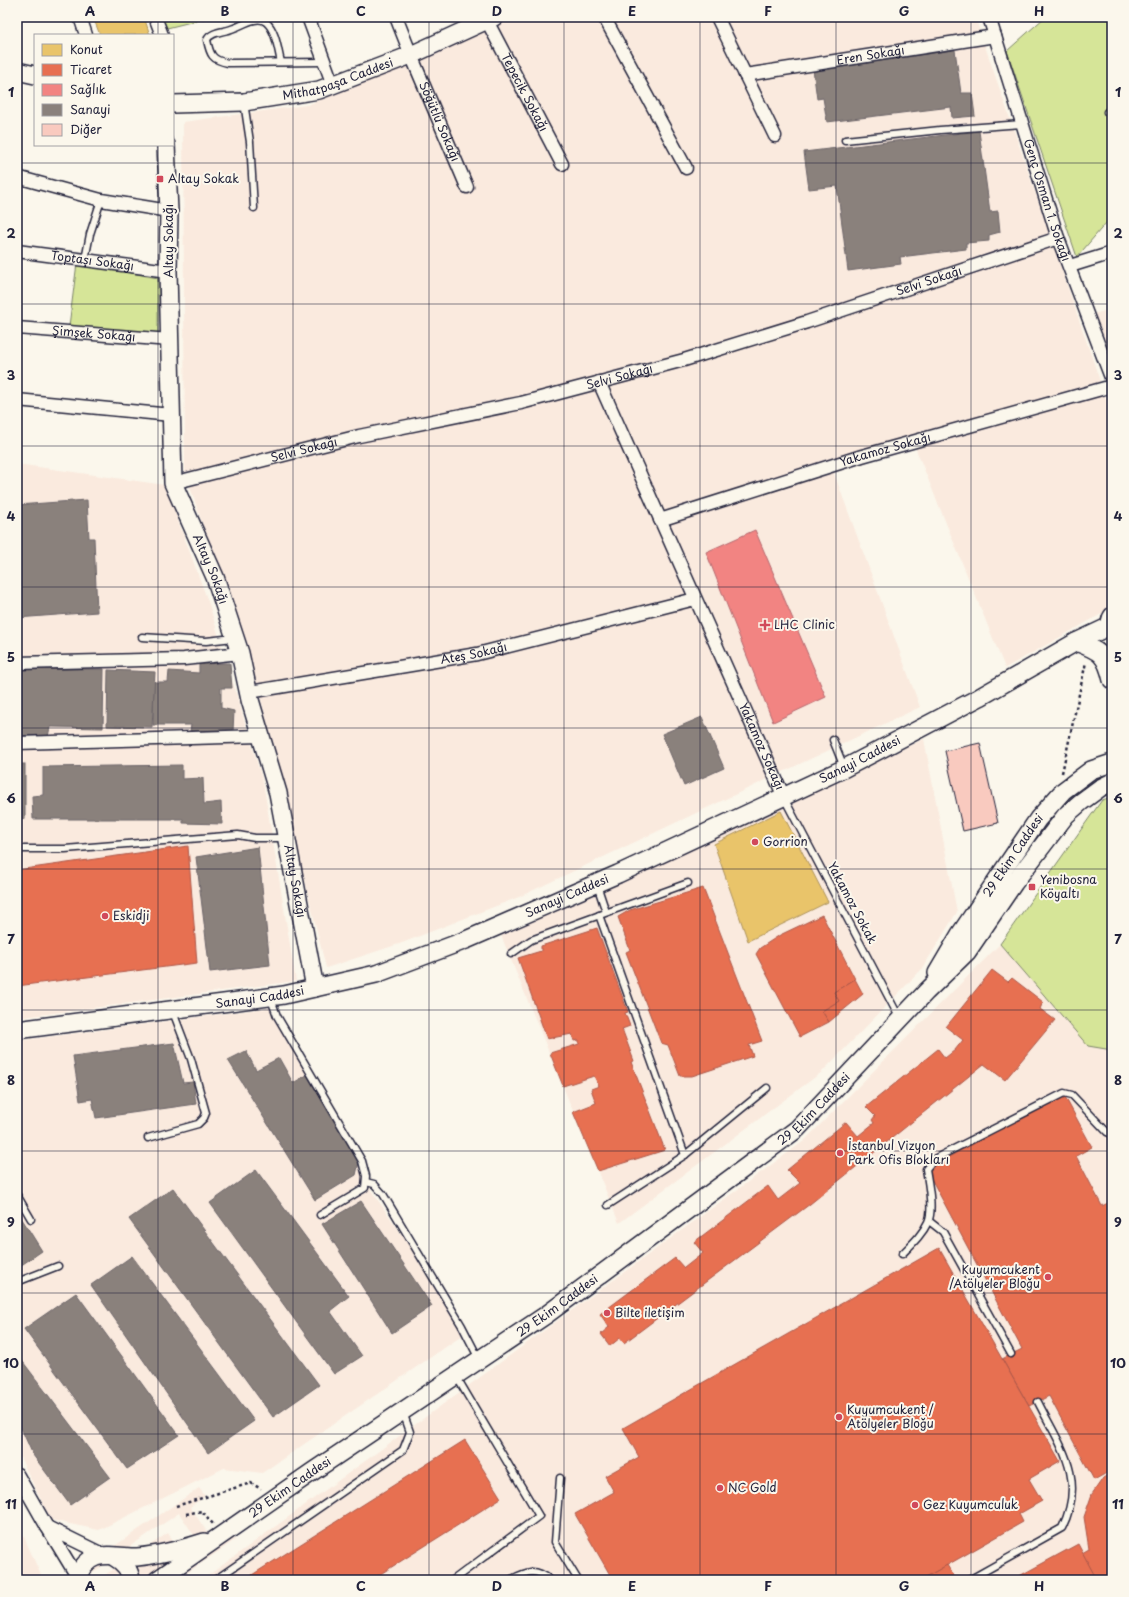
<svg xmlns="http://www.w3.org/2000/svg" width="1129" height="1597" viewBox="0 0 1129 1597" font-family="'Playpen Sans',sans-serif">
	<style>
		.built { fill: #faeade }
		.green { fill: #d6e598; stroke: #7c846a }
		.homes { fill: #e9c46a; stroke: #ad935c }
		.shops { fill: #e76f51; stroke: #ac584a }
		.health { fill: #f28482; stroke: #b4676d }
		.industry { fill: #8a817c; stroke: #6b6468 }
		.building { fill: #f9cabf; stroke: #22223b }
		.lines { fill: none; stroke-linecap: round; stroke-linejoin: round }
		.lane-casing { stroke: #22223b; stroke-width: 9 }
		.street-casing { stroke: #22223b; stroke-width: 15 }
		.secondary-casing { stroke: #22223b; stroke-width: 20 }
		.path { stroke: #22223b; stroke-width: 2.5; stroke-dasharray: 3 3; stroke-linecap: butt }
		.lane { stroke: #fbf7ec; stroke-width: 6 }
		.street { stroke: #fbf7ec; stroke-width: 12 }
		.secondary { stroke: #fbf7ec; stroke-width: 17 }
		.grid { fill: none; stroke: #22223b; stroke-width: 1; stroke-opacity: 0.55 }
		.poi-dot { fill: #d1495b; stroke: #fbf7ec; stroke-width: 1.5 }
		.labels { text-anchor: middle; stroke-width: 4; stroke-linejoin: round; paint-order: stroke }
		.street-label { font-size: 12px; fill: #22223b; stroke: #fbf7ec }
		.poi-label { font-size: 12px; fill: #22223b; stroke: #fbf7ec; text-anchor: start }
		.neatline { fill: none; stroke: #22223b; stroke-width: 1.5 }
		.grid-label { font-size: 13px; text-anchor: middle; font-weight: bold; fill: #22223b }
	</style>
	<rect width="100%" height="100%" fill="#fbf7ec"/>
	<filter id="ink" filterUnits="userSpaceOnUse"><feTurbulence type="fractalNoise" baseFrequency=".025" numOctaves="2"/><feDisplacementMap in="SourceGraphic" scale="8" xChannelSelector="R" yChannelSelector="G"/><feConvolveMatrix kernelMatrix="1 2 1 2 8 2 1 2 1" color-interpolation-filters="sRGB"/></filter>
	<g filter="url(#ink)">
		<!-- built -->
		<g class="built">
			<path d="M 513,17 L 975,17 L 1112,416 L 1112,608 L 1005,668 L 915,447 L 834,473 L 920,707 L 519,897 L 402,943 L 326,968 L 261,699 L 185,472 L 183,122 L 307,105 L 402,68 Z"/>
			<path d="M 1112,309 L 1112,361 L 1093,314 Z"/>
			<path d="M 17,464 L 165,485 L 209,604 L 263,782 L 296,981 L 17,1018 Z"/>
			<path d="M 924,739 L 957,912 L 922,969 L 822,1072 L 619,1223 L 500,933 L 789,802 Z"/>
			<path d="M 1000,944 L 1088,1045 L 1112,1050 L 1112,1580 L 202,1580 L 804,1141 Z"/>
			<path d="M 274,1007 L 368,1165 L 366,1183 L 469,1331 L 262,1473 L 224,1468 L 99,1530 L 51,1520 L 17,1451 L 17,1041 Z"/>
			<path d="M 199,1488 L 205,1496 L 190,1507 L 214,1542 L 229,1532 L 235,1540 L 177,1580 L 160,1580 L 204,1550 L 179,1513 L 129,1547 L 135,1555 L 168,1533 L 181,1552 L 149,1574 L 152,1580 L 108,1580 L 105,1575 L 124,1562 L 118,1555 L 82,1580 L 65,1580 Z"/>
			<path d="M 17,1521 L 43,1580 L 17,1580 Z"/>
		</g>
		<!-- green -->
		<g class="green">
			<path d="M 162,17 L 211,17 L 167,28 Z"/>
			<path d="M 1045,17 L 1112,17 L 1112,216 L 1077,257 L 1007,51 Z"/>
			<path d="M 77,263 L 158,278 L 158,335 L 69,326 Z"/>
			<path d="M 1112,797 L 1112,1050 L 1088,1046 L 1000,944 L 1102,800 Z"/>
		</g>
		<!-- homes -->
		<g class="homes">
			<path d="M 93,17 L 144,17 L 150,35 L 100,35 Z"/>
			<path d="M 781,811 L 828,902 L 748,941 L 714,844 Z"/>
		</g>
		<!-- shops -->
		<g class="shops">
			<path d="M 188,846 L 197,963 L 17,986 L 17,870 Z"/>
			<path d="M 703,888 L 762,1041 L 749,1045 L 753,1056 L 692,1076 L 680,1076 L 668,1045 L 661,1043 L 626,952 L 630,950 L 618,917 L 630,910 Z"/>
			<path d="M 822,915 L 855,979 L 834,992 L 839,1001 L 822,1011 L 829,1022 L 800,1037 L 756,954 L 760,948 L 780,935 Z"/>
			<path d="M 597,928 L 628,1012 L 625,1013 L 630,1026 L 622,1029 L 634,1061 L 631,1062 L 665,1150 L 598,1171 L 573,1112 L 596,1103 L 591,1089 L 599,1086 L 594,1076 L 563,1086 L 550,1053 L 579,1044 L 579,1040 L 574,1041 L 572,1034 L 547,1039 L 518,958 L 541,951 L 541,946 Z"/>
			<path d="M 992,970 L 1008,982 L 1012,978 L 1043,1002 L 1040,1009 L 1055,1020 L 1005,1080 L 984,1064 L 810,1204 L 624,1343 L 620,1338 L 610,1346 L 601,1334 L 609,1327 L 600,1314 L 675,1258 L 684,1268 L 703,1253 L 694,1242 L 768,1186 L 778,1200 L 800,1183 L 787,1170 L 846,1122 L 858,1136 L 874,1123 L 872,1120 L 875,1116 L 866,1107 L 938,1049 L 945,1058 L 955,1050 L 963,1040 L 946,1027 Z"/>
			<path d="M 855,979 L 863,994 L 829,1022 L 822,1011 L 839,1001 L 834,992 Z"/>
			<path d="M 1064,1095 L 1092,1147 L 1076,1156 L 1102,1206 L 1112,1201 L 1112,1470 L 1094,1480 L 1049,1396 L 1029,1406 L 1002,1359 L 1022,1349 L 926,1169 Z"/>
			<path d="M 939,1248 L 1060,1461 L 1029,1479 L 1042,1501 L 1019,1514 L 1023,1522 L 921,1580 L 613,1580 L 575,1514 L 614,1492 L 605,1476 L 639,1457 L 623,1428 Z"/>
			<path d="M 465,1440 L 501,1498 L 371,1580 L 244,1580 Z"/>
			<path d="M 1112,1472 L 1112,1580 L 1097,1580 L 1082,1553 L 1089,1549 L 1084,1517 L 1092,1494 L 1103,1478 Z"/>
			<path d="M 1078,1544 L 1097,1580 L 1012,1580 Z"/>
			<path d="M 947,1565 L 956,1580 L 921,1580 Z"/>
		</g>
		<!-- health -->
		<path class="health" d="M 755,530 L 826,697 L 773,722 L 706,552 Z"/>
		<!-- industry -->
		<g class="industry">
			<path d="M 955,50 L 961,93 L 972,93 L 975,116 L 952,118 L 951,107 L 827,122 L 823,98 L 817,99 L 813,69 Z"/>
			<path d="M 979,131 L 990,212 L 998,211 L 1000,232 L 989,235 L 989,241 L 966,243 L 966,249 L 900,257 L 901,264 L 848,271 L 837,186 L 809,189 L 804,152 Z"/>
			<path d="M 87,500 L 89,538 L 94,538 L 97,612 L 17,618 L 17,505 Z"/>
			<path d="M 230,663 L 232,688 L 221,688 L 221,708 L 234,711 L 233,731 L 190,731 L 191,725 L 153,725 L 154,682 L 168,682 L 169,671 L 199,673 L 199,664 Z"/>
			<path d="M 17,669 L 104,669 L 103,728 L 50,727 L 48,737 L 17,736 Z"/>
			<path d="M 108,670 L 155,672 L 152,727 L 107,726 Z"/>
			<path d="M 702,717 L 724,768 L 684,786 L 662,734 Z"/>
			<rect x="17" y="764" width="8" height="55"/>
			<path d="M 182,765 L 182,779 L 203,778 L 204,804 L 221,802 L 222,824 L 183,823 L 183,819 L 33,819 L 32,796 L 43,795 L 43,767 Z"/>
			<path d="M 258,847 L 270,965 L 210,972 L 196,857 Z"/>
			<path d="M 174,1043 L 183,1083 L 193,1082 L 196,1104 L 96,1118 L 92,1099 L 80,1101 L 73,1056 Z"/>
			<path d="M 246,1051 L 256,1070 L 279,1058 L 293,1083 L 307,1075 L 359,1162 L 356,1175 L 315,1200 L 228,1060 Z"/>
			<path d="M 256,1170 L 349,1296 L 330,1311 L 362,1356 L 334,1374 L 210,1203 Z"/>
			<path d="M 173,1188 L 319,1385 L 273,1417 L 129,1219 Z"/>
			<path d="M 361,1201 L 432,1306 L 392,1333 L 322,1224 Z"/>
			<path d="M 17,1211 L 42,1251 L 17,1268 Z"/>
			<path d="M 132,1256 L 254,1421 L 208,1453 L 91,1285 Z"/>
			<path d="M 76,1293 L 179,1435 L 127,1469 L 24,1329 Z"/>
			<path d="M 17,1354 L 110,1477 L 70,1505 L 33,1455 L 17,1419 Z"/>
		</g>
		<!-- building -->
		<path class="building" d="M 980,743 L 998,823 L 963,831 L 945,751 Z"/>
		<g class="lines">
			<defs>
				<g id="lane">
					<path d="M 281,62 C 278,51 276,30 266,22 C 257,15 243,25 234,28 C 226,32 211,31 207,40 C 210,55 212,60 228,63 L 325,62"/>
					<path d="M 244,102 L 250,142 L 254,208"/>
					<path d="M 1107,112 L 1112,108"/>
					<path d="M 845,140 L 940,130 L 1022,124"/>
					<path d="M 85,260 L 90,234 L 101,200"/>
					<path d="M 1104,627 C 1105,620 1105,613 1112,610"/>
					<path d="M 142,637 L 206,641 L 234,638"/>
					<path d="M 833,740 L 844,767"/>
					<path d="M 784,798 L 900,1019"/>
					<path d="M 17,849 L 65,849 L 238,835 L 255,838 L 285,838"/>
					<path d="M 597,885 L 606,912"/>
					<path d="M 599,915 L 685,1155"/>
					<path d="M 511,954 L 531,940 L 688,883"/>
					<path d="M 271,999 L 277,1016 L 362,1161 L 366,1176 L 365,1188 L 320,1215"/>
					<path d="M 148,1138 L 198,1124 L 204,1118 L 206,1113 L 191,1059 L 173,1012"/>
					<path d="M 366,1182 L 374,1184 L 383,1194 L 462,1326 L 479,1359"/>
					<path d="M 17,1195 L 31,1219"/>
					<path d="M 608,1205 L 685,1155 L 767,1088"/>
					<path d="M 929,1221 L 943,1232 L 1011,1354"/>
					<path d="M 902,1254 C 912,1244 922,1235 928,1222 C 934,1210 928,1182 926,1169 L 934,1159 L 1064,1093 L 1072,1095 L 1107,1132 L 1112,1134"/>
					<path d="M 17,1282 L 58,1266"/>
					<path d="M 560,1478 L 555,1542 L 578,1580"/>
					<path d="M 215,1580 L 403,1450 L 410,1432 L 403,1412"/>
					<path d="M 453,1580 L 539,1516 L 456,1376"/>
					<path d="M 510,1580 C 526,1572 535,1567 550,1580"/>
					<path d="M 969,1580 L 1062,1528 C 1087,1478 1060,1446 1038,1402"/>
				</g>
				<g id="street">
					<path d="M 80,17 L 86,35"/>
					<path d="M 155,17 L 162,35"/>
					<path d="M 308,17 L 333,85"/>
					<path id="s1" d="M 396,17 L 411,55 L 467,187"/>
					<path id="s2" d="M 485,17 L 562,164"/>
					<path d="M 604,17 L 686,168"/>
					<path d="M 717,17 L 775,136"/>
					<path id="s3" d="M 989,17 L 1058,238 L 1112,380"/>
					<path id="s4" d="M 745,75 L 995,36"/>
					<path d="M 17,177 L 101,200 L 169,211"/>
					<path id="s5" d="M 17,251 L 168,271"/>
					<path d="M 1070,266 L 1112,253"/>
					<path id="s6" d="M 17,328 L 170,340"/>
					<path id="s7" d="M 599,382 L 784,797"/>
					<path d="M 17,400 L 171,415"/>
					<path id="s8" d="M 173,483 L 359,436 L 521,403 L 684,360 L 807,322 L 1058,238"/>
					<path id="s9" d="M 660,520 L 862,456 L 1112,386"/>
					<path d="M 17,663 L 184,659 L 240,653"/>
					<path id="s10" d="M 249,692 L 477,654 L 695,599"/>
					<path d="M 17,743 L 261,736"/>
					<path d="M 17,1474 L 47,1527"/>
					<path d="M 78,1578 L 47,1527 L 104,1555"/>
				</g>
				<g id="secondary">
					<path d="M 17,71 L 35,75"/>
					<path id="s11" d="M 173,104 L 244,102 L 319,90 L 411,55 L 494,17"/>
					<path id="s12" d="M 166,145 L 169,211 L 168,271 L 173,483 L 215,577 L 240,653 L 250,700 L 278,793 L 315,988"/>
					<path d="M 1076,642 C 1100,651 1106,654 1112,680"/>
					<path id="s13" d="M 937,973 L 960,934 L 1038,819 L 1063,791 L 1091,770 L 1112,763"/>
					<path id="s14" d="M 17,1030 L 284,995 L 376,974 L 466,940 L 618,874 L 845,768 L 980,697 L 1076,642 L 1112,625"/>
					<path d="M 114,1557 C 123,1562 130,1569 131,1580"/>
					<path d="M 78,1580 C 79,1570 86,1560 96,1557 C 108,1553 124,1558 137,1557 C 160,1555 182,1549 204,1542"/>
					<path id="s15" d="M 157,1580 L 312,1472 L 546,1315 L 797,1129 L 926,992 L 967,952 L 1014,883 L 1066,815 L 1081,802 L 1100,788 L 1112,782"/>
				</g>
			</defs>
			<!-- lane casing -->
			<use href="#lane" class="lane-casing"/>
			<!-- street casing -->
			<use href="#street" class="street-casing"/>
			<!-- secondary casing -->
			<use href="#secondary" class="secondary-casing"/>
			<!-- path -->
			<g class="path">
				<path d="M 1062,773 L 1086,662"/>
				<path d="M 176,1506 L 251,1483 L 261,1489"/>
				<path d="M 186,1514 L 202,1511 L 213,1524"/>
			</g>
			<!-- lane -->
			<use href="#lane" class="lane"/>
			<!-- street -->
			<use href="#street" class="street"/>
			<!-- secondary -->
			<use href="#secondary" class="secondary"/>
		</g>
	</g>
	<!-- grid -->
	<path class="grid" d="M 158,17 L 158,35M 293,17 L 293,1580M 429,17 L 429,1580M 564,17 L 564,1580M 700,17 L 700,1580M 836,17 L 836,1580M 971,17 L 971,1580M 158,145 L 158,1580M 17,163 L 1112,163M 17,304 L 1112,304M 17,446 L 1112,446M 17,587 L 1112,587M 17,728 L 1112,728M 17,869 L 1112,869M 17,1010 L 1112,1010M 17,1151 L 1112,1151M 17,1293 L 1112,1293M 17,1434 L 1112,1434"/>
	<!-- markers -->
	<g class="poi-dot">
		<rect x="156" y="175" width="8" height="8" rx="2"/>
		<path d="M763 619h4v4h4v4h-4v4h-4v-4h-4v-4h4z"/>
		<circle cx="755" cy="842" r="4"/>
		<rect x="1028" y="883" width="8" height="8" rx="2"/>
		<circle cx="105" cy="916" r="4"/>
		<circle cx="840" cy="1153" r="4"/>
		<circle cx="1048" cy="1277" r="4"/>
		<circle cx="607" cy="1313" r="4"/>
		<circle cx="839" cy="1417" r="4"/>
		<circle cx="720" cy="1488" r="4"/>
		<circle cx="915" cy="1505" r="4"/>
	</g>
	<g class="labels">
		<!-- street labels -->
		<g class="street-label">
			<text dy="4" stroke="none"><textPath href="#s4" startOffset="127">Eren Sokağı</textPath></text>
			<text dy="4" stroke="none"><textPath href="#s11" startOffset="168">Mithatpaşa Caddesi</textPath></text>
			<text dy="4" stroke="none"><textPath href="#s2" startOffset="85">Tepecik Sokağı</textPath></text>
			<text dy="4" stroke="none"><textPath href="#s1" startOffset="113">Söğütlü Sokağı</textPath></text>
			<text dy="4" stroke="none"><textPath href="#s3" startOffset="192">Genç Osman 1. Sokağı</textPath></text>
			<text transform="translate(169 241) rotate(-90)" y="4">Altay Sokağı</text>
			<text dy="4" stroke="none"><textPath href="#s5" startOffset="76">Toptaşı Sokağı</textPath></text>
			<text dy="4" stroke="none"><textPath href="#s8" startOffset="783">Selvi Sokağı</textPath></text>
			<text dy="4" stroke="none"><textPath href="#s6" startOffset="77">Şimşek Sokağı</textPath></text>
			<text dy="4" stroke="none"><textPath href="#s8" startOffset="459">Selvi Sokağı</textPath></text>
			<text dy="4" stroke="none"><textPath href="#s8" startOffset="135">Selvi Sokağı</textPath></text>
			<text dy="4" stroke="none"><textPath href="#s9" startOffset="236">Yakamoz Sokağı</textPath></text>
			<text dy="4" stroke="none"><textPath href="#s12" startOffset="432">Altay Sokağı</textPath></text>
			<text dy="4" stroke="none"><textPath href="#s10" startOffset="228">Ateş Sokağı</textPath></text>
			<text dy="4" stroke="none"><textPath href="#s7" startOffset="399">Yakamoz Sokağı</textPath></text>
			<text dy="4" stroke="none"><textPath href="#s14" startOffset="893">Sanayi Caddesi</textPath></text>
			<text dy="4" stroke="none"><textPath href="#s13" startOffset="140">29 Ekim Caddesi</textPath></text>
			<text dy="4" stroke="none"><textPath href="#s12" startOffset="756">Altay Sokağı</textPath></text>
			<text dy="4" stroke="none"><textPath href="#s14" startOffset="570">Sanayi Caddesi</textPath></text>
			<text transform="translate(852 903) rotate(62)" y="4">Yakamoz Sokak</text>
			<text dy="4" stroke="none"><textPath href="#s14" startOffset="245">Sanayi Caddesi</textPath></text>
			<text dy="4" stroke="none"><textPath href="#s15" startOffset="809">29 Ekim Caddesi</textPath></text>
			<text dy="4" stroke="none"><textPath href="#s15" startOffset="485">29 Ekim Caddesi</textPath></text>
			<text dy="4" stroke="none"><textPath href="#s15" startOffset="162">29 Ekim Caddesi</textPath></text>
		</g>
		<!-- poi labels -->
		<g class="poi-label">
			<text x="168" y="183">Altay Sokak</text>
			<text x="774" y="629">LHC Clinic</text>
			<text x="763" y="846">Gorrion</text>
			<text x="1040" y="884">Yenibosna<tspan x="1040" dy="14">Köyaltı</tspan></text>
			<text x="113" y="920">Eskidji</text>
			<text x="848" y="1150">İstanbul Vizyon<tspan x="848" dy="14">Park Ofis Blokları</tspan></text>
			<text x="1040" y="1274" text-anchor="end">Kuyumcukent<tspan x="1040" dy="14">/Atölyeler Bloğu</tspan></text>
			<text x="615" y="1317">Bilte iletişim</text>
			<text x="847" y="1414">Kuyumcukent /<tspan x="847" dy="14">Atölyeler Bloğu</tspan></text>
			<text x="728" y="1492">NC Gold</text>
			<text x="923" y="1509">Gez Kuyumculuk</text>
		</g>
	</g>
	<!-- margin -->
	<rect width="1129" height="1597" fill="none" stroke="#fbf7ec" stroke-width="44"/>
	<!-- legend -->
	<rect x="34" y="34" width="140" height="112" fill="#fbf7ec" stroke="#a4a2a5"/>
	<rect x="42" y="44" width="20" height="12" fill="#e9c46a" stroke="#a4a2a5"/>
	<text x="70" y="54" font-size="12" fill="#22223b">Konut</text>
	<rect x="42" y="64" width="20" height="12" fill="#e76f51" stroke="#a4a2a5"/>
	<text x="70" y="74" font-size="12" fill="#22223b">Ticaret</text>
	<rect x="42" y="84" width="20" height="12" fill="#f28482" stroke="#a4a2a5"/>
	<text x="70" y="94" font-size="12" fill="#22223b">Sağlık</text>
	<rect x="42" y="104" width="20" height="12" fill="#8a817c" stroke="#a4a2a5"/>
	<text x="70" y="114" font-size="12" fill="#22223b">Sanayi</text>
	<rect x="42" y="124" width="20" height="12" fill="#f9cabf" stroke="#a4a2a5"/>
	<text x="70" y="134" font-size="12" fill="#22223b">Diğer</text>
	<rect x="22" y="22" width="1085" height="1553" class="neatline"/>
	<g class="grid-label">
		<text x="90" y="16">A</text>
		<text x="225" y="16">B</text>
		<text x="361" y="16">C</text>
		<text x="497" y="16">D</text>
		<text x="632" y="16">E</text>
		<text x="768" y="16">F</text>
		<text x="904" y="16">G</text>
		<text x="1039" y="16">H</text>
		<text x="11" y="97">1</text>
		<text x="1118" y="97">1</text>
		<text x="11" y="238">2</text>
		<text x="1118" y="238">2</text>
		<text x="11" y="380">3</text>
		<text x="1118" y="380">3</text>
		<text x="11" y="521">4</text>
		<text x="1118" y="521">4</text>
		<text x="11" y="662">5</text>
		<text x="1118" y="662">5</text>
		<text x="11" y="803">6</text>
		<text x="1118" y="803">6</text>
		<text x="11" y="944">7</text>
		<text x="1118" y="944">7</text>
		<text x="11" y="1085">8</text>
		<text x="1118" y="1085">8</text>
		<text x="11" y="1227">9</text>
		<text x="1118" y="1227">9</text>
		<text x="11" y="1368">10</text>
		<text x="1118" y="1368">10</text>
		<text x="11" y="1509">11</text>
		<text x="1118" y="1509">11</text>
		<text x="90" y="1591">A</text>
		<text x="225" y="1591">B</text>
		<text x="361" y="1591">C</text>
		<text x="497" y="1591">D</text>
		<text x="632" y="1591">E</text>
		<text x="768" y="1591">F</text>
		<text x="904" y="1591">G</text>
		<text x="1039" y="1591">H</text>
	</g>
</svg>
